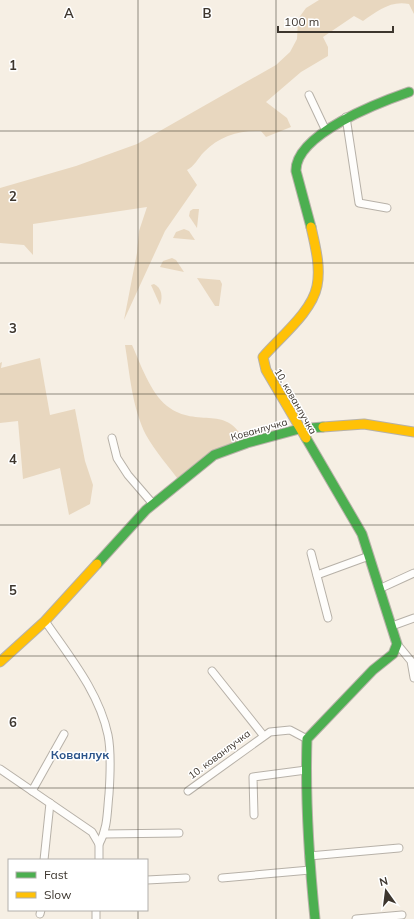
<svg xmlns="http://www.w3.org/2000/svg" width="414" height="919" viewBox="0 0 414 919" font-family="Mulish,sans-serif">
	<style>
		.green { fill: #e8d7bf }
		.lines { fill: none; stroke-linecap: round; stroke-linejoin: round }
		.street-casing { stroke: #b7b1a8; stroke-width: 9 }
		.fast-casing { stroke: #b7b1a8; stroke-width: 11 }
		.slow-casing { stroke: #b7b1a8; stroke-width: 11 }
		.street { stroke: #fefdfb; stroke-width: 7 }
		.fast { stroke: #4caf50; stroke-width: 9 }
		.slow { stroke: #ffc107; stroke-width: 9 }
		.grid { fill: none; stroke: #3d362e; stroke-width: 1; stroke-opacity: 0.55 }
		.labels { text-anchor: middle; stroke-width: 3; stroke-linejoin: round; paint-order: stroke }
		.street-label { font-size: 10px; fill: #3d362e; stroke: #fff }
		.quarter-label { font-size: 12px; font-weight: bold; fill: #2b548a; stroke: #fff }
		.grid-label { font-size: 13px; text-anchor: middle; font-weight: bold; fill: #3d362e; stroke: #fff; stroke-width: 3; stroke-linejoin: round; paint-order: stroke }
	</style>
	<rect width="100%" height="100%" fill="#f6efe4"/>
	<!-- green -->
	<g class="green">
		<path d="M 319,0 L 414,0 L 414,14 L 409,4 C 391,0 377,11 363,21 L 354,16 L 323,37 L 328,47 L 328,56 L 301,72 L 266,102 L 287,118 L 291,127 L 266,137 L 261,131 C 240,130 219,136 204,152 C 198,158 194,167 187,170 L 197,185 L 165,231 L 124,320 L 137,253 L 139,231 L 147,207 L 33,224 L 33,255 L 24,245 L 0,243 L 0,188 L 76,166 L 137,144 L 276,65 L 290,52 L 297,39 L 298,19 L 306,8 Z"/>
		<path d="M 193,209 L 199,209 L 197,228 L 189,216 L 190,211 Z"/>
		<path d="M 184,229 L 189,231 L 195,240 L 173,238 L 176,232 Z"/>
		<path d="M 172,258 L 176,260 L 184,272 L 160,267 L 163,261 Z"/>
		<path d="M 197,278 L 220,280 L 222,284 L 219,306 L 215,306 Z"/>
		<path d="M 154,284 C 162,288 163,297 160,305 L 151,285 Z"/>
		<path d="M 125,345 L 132,345 C 141,365 150,392 167,406 C 198,430 229,402 245,444 L 214,455 L 180,482 C 169,467 155,451 146,435 C 132,407 130,375 125,345 Z"/>
		<path d="M 40,358 L 50,415 L 75,409 L 85,461 L 93,485 L 90,504 L 69,515 L 60,468 L 23,479 L 18,421 L 0,423 L 0,363 L 2,362 L 1,368 Z"/>
	</g>
	<g class="lines">
		<defs>
			<g id="street">
				<path d="M 309,95 L 326,131"/>
				<path d="M 346,117 L 359,203 L 387,208"/>
				<path d="M 112,438 L 117,458 L 128,475 L 153,504"/>
				<path d="M 311,553 L 328,618"/>
				<path d="M 317,575 L 369,556"/>
				<path d="M 379,589 L 414,573"/>
				<path d="M 45,621 C 69,656 99,692 108,735 C 111,750 110,779 109,794 C 107,812 108,828 99,844"/>
				<path d="M 392,626 L 414,618"/>
				<path d="M 397,644 L 411,661 L 414,678"/>
				<path d="M 212,671 L 263,735"/>
				<path d="M 0,769 L 92,832 L 99,844 L 99,860"/>
				<path d="M 32,791 L 64,734"/>
				<path d="M 188,791 L 270,732 L 290,730 L 307,739"/>
				<path d="M 254,815 L 253,777 L 306,770"/>
				<path d="M 104,834 L 179,833"/>
				<path d="M 309,856 L 399,848"/>
				<path d="M 44,860 L 50,803"/>
				<path d="M 222,878 L 310,870"/>
				<path d="M 147,880 L 186,878"/>
				<path d="M 40,914 L 41,910"/>
				<path d="M 96,919 L 96,910"/>
				<path d="M 356,919 L 402,915"/>
			</g>
			<g id="fast">
				<path d="M 311,227 L 296,171 C 295,134 380,102 409,92"/>
				<path d="M 306,438 L 362,534 L 397,644 L 393,654 L 373,670 L 307,739 C 305,799 309,859 315,919"/>
				<path d="M 97,564 L 146,510 L 214,455 L 247,443 L 299,429 L 323,427"/>
			</g>
			<g id="slow">
				<path d="M 323,427 L 364,424 L 414,432"/>
				<path d="M 306,438 L 266,370 L 263,357 C 280,337 312,312 317,286 C 321,267 315,245 311,227"/>
				<path d="M 0,662 L 45,621 L 97,564"/>
			</g>
		</defs>
		<!-- street casing -->
		<use href="#street" class="street-casing"/>
		<!-- fast casing -->
		<use href="#fast" class="fast-casing"/>
		<!-- slow casing -->
		<use href="#slow" class="slow-casing"/>
		<!-- street -->
		<use href="#street" class="street"/>
		<!-- fast -->
		<use href="#fast" class="fast"/>
		<!-- slow -->
		<use href="#slow" class="slow"/>
	</g>
	<!-- grid -->
	<path class="grid" d="M 138,0 L 138,860M 276,0 L 276,919M 0,131 L 414,131M 0,263 L 414,263M 0,394 L 414,394M 0,525 L 414,525M 0,656 L 414,656M 0,788 L 414,788M 138,910 L 138,919"/>
	<g class="labels">
		<!-- street labels -->
		<g class="street-label">
			<text transform="translate(296 401) rotate(60)" y="4">10. кованлучка</text>
			<text transform="translate(259 429) rotate(-16)" y="4">Кованлучка</text>
			<text transform="translate(219 754) rotate(-37)" y="4">10. кованлучка</text>
		</g>
		<!-- quarter labels -->
		<g class="quarter-label">
			<text x="80" y="759">Кованлук</text>
		</g>
	</g>
	<g class="grid-label">
		<text x="69" y="18">A</text>
		<text x="207" y="18">B</text>
		<text x="13" y="70">1</text>
		<text x="13" y="201">2</text>
		<text x="13" y="333">3</text>
		<text x="13" y="464">4</text>
		<text x="13" y="595">5</text>
		<text x="13" y="727">6</text>
	</g>
	<!-- legend -->
	<rect x="8" y="859" width="140" height="52" fill="#ffffff" stroke="#b1afab"/>
	<rect x="16" y="872" width="20" height="6" fill="#4caf50" stroke="#b1afab"/>
	<text x="44" y="879" font-size="12" fill="#3d362e">Fast</text>
	<rect x="16" y="892" width="20" height="6" fill="#ffc107" stroke="#b1afab"/>
	<text x="44" y="899" font-size="12" fill="#3d362e">Slow</text>
	<!-- north arrow -->
	<g transform="translate(386 891) rotate(346)" stroke="#ffffff" stroke-width="3" paint-order="stroke">
	<path d="M0-3L7 15L0 10L-7 15Z" fill="#3d362e"/>
	<text y="-6" font-size="11" font-weight="bold" text-anchor="middle" fill="#3d362e">N</text>
	</g>
	<!-- scale -->
	<path d="M278 26v6h115v-6" fill="none" stroke="#3d362e" stroke-width="2"/>
	<text x="284" y="26" font-size="12" fill="#3d362e" stroke="#ffffff" stroke-width="3" paint-order="stroke">100 m</text>
</svg>
